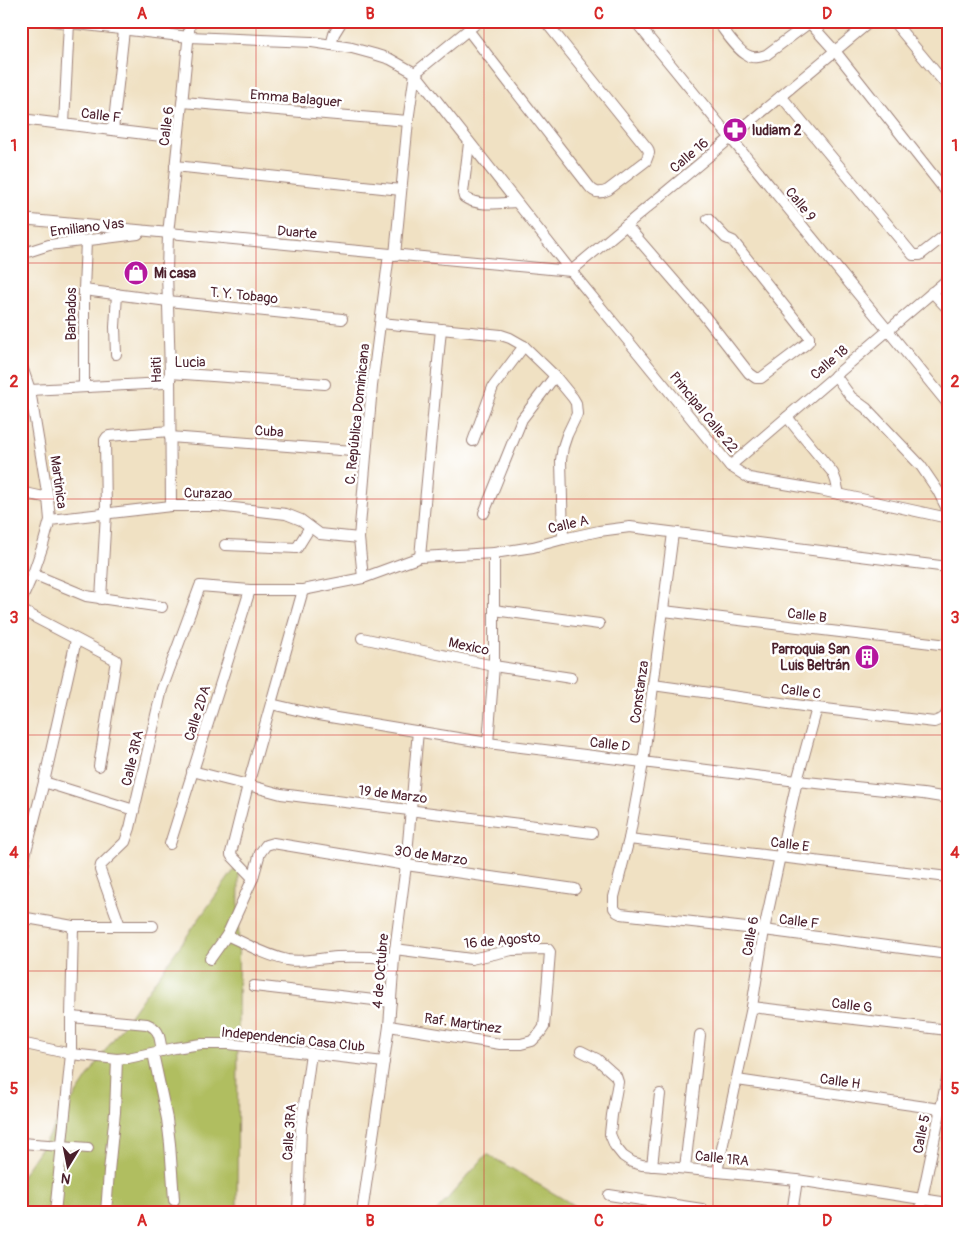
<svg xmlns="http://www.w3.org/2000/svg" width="969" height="1234" viewBox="0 0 969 1234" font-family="Pangolin,sans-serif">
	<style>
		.green { fill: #b0be61; stroke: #7d6e46 }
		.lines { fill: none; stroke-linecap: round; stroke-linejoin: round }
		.street-casing { stroke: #9d8077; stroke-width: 12 }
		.street { stroke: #fff; stroke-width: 10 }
		.grid { fill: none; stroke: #d62828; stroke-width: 1; stroke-opacity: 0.55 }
		.labels { text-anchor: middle; stroke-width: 5; stroke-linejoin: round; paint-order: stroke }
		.street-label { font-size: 14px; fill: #4a1f2b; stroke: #fff }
		.poi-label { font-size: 14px; font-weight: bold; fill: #4a1f2b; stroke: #fff; text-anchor: start }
		.neatline { fill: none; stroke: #d62828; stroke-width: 2 }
		.grid-label { font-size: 16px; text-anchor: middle; font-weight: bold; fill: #d62828 }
	</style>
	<rect width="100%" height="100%" fill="#fff"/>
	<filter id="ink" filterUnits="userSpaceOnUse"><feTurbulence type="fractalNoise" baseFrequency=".02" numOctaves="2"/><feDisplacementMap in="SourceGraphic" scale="10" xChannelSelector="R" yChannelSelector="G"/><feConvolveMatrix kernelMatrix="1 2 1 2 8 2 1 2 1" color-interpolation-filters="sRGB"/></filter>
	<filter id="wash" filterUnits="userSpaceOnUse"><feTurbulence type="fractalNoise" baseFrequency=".0096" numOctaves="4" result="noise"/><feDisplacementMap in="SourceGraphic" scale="20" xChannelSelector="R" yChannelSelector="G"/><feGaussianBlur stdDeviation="1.12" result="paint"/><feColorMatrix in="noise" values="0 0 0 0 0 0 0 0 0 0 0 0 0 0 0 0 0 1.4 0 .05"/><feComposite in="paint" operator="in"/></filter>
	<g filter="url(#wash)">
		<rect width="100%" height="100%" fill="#f0e1c3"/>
		<!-- green -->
		<g class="green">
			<path d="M 239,863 L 237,1213 L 21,1213 L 21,1177 L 107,1048 Z"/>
			<path d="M 487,1154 L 587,1213 L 435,1213 Z"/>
		</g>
	</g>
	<g filter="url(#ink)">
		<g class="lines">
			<defs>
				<g id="street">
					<path d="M 52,21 L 189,37 L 312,42 L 352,48 L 374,54 L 390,59 L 415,73 L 571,271 L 612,321 L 730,466 L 749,478 L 820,490 L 948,518"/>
					<path d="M 635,21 L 948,404"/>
					<path d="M 717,21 C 724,30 737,50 747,55 C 753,59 760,57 766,55 L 809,23"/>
					<path d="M 808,21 L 835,51 L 948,194"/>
					<path d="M 893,21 L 948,87"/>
					<path d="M 468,30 L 589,186 C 594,193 600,194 608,190 L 646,161 L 649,153 L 648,149 L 545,21"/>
					<path d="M 331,45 L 334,34 L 342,21"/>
					<path d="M 415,73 L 479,21"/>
					<path d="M 781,96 L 913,255 L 920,255 L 948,233"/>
					<path d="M 183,102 L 408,121"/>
					<path d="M 21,119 L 178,138"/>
					<path d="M 64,124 L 69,23"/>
					<path d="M 113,130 L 124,30"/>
					<path d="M 469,143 L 463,193 L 464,197 C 478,207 500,203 516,202"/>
					<path d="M 175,166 L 401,190"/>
					<path d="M 21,219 L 571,271"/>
					<path d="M 626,225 L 703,314 L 749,373 L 756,378 L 761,378 L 806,344 L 809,341 L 809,337 L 733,241 L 726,238 L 708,219"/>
					<path d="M 21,254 L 49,245 L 138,234"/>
					<path d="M 395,255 L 408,121 L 415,73"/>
					<path d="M 571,271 L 871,21"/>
					<path d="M 84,290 L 168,301 L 342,319"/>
					<path d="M 932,292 L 948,309"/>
					<path d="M 381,323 L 501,335 L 510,338 L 524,346 L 555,376 L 573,398 L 576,403 L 577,414 L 567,435 L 563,447 L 561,460 L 563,539"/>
					<path d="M 116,354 L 115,327 L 117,294"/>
					<path d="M 21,364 L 30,390 L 48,498 L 50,520 L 43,545 L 33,574 L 21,601"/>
					<path d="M 170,373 L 325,384"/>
					<path d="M 835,375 L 851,397 L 866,408 L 921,466 L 938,491 L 948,511"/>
					<path d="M 84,387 L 84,290 L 86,241"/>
					<path d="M 30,390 L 165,383 L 170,374"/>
					<path d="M 21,406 L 33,407"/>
					<path d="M 787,417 L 833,473 L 836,481 L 839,494"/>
					<path d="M 170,437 L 366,452"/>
					<path d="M 473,441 L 493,387 L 524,346"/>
					<path d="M 730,466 L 948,279"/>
					<path d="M 21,492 L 48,498"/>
					<path d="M 171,506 L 170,373 L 167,271 L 168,234 L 183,94 L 190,21"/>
					<path d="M 484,513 L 522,419 L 555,376"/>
					<path d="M 50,520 L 171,506 L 217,506 L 286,514 L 301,520 L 320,534 L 359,538"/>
					<path d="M 673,533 L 643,763 L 629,839 L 614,897 L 614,908 L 617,912 L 621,914 L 764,930 L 948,954"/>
					<path d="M 225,545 L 297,548 L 310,527"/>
					<path d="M 420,557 L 441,329"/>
					<path d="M 33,574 L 86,596 L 162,607"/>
					<path d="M 363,578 L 359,538 L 372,386 L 389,254"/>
					<path d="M 101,599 L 106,513 L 105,440 L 107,437 L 109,436 L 170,431"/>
					<path d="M 21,610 L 116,660 L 99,766"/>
					<path d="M 494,610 L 599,624"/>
					<path d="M 664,611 L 948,645"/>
					<path d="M 362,638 L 494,666 L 571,678"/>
					<path d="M 653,685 L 817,708 L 934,722 L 944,718 L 948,711"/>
					<path d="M 271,704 L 318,715 L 488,743 L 797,781 L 923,794 L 948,798"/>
					<path d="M 488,743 L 494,666 L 494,553"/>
					<path d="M 192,771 L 248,785 L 281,794 L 592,833"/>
					<path d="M 44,782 L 134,810"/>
					<path d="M 629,839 L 948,877"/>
					<path d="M 170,844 L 250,590"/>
					<path d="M 21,878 L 26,851 L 44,782 L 76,640"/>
					<path d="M 253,878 L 231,855 L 231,853 L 248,785 L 303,590"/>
					<path d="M 21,917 L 73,926 L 153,926"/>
					<path d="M 120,926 L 100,870 L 101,865 L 125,842 L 130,828 L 162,689 L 200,586 L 250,590 L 303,590 L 363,578 L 420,557 L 494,553 L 533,547 L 563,539 L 599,531 L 630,527 L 948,567"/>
					<path d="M 227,935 C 246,944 265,955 287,960 C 303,963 320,958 337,957 C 356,956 375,957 394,958"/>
					<path d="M 210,959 L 227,935 L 253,878 L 260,853 L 266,845 L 273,843 L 406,865 L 575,889"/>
					<path d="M 254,986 L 391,1002"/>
					<path d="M 752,1007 L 948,1030"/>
					<path d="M 71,1017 L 147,1024 C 161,1030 159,1037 162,1051"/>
					<path d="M 389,1026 L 500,1044 L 521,1044 L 532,1041 L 540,1033 L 544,1027 L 550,952 L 548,949 L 545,949 L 512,950 L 471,959 L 395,949"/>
					<path d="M 21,1043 L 71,1054 L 117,1059 L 128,1058 L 175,1048 L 201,1044 L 229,1044 L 384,1062"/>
					<path d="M 581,1051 L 597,1059 L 616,1076 L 618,1082 L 612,1115 L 610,1134 L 615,1146 L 623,1156 L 632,1162 L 642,1165 L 668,1167 L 797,1180 L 948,1203"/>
					<path d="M 153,1053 L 167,1119 L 170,1144 L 174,1200"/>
					<path d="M 737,1080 L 940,1109"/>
					<path d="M 21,1143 L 88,1148"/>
					<path d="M 652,1166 L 660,1094"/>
					<path d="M 685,1168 L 700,1035"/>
					<path d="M 717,1172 L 752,1007 L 764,930 L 780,856 L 797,781 L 817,708"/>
					<path d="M 609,1195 L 702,1209 L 703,1210 L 703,1213"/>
					<path d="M 55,1213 L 71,1054 L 71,1017 L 73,926"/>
					<path d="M 106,1213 L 109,1171 L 115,1112 L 117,1059"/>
					<path d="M 298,1213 L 301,1127 L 311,1053"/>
					<path d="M 362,1213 L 389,1026 L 394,958 L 406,865 L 418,731"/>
					<path d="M 792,1213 L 797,1180"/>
					<path d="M 921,1213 L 922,1199 L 948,1074"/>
				</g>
			</defs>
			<!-- street casing -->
			<use href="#street" class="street-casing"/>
			<!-- street -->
			<use href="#street" class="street"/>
		</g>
	</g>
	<!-- grid -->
	<path class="grid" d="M 256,21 L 256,1213M 484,21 L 484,1213M 713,21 L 713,1213M 21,263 L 948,263M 21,499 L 948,499M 21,735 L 948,735M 21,971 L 948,971"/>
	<!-- icons -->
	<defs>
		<symbol id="pharmacy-disc" viewBox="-11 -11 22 22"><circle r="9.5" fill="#b5179e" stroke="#fff"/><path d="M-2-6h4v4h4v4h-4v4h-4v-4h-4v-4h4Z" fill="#fff"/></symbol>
		<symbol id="shop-disc" viewBox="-11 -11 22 22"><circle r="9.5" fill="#b5179e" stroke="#fff"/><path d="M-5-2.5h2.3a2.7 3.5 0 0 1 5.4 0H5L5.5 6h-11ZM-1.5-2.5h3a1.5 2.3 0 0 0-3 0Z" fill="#fff"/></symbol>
		<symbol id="building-disc" viewBox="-11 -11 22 22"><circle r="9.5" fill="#b5179e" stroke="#fff"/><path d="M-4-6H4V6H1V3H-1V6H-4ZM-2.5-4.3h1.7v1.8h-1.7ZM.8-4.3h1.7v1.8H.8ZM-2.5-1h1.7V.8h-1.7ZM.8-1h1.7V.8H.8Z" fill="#fff"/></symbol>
	</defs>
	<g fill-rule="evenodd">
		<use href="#pharmacy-disc" x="721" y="116" width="28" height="28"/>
		<use href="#shop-disc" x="122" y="259" width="28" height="28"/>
		<use href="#building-disc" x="853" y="643" width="28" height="28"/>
	</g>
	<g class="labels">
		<!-- street labels -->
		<g class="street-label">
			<text transform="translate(296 98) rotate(5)" y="5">Emma Balaguer</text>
			<text transform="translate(101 115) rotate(7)" y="5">Calle F</text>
			<text transform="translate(166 126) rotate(-83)" y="5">Calle 6</text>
			<text transform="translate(689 155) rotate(-40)" y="5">Calle 16</text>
			<text transform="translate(801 204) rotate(51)" y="5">Calle 9</text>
			<text transform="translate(87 227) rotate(-7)" y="5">Emiliano Vas</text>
			<text transform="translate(297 232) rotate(5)" y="5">Duarte</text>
			<text transform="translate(244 295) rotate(6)" y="5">T. Y. Tobago</text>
			<text transform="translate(71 314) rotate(-90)" y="5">Barbados</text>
			<text x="190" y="367">Lucia</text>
			<text transform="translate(829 362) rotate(-41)" y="5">Calle 18</text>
			<text transform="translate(156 370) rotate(-91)" y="5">Haiti</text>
			<text transform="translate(704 412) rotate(51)" y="5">Principal Calle 22</text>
			<text transform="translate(357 414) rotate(-84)" y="5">C. República Dominicana</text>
			<text transform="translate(269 431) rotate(4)" y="5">Cuba</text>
			<text transform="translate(59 482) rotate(82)" y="5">Martinica</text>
			<text transform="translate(208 493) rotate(1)" y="5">Curazao</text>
			<text transform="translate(568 524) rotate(-13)" y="5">Calle A</text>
			<text transform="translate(807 615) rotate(7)" y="5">Calle B</text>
			<text transform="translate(469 646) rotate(12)" y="5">Mexico</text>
			<text transform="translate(801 691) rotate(8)" y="5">Calle C</text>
			<text transform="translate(639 692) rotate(-82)" y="5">Constanza</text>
			<text transform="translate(197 713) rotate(-72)" y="5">Calle 2DA</text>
			<text transform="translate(610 744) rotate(7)" y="5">Calle D</text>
			<text transform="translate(132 758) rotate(-77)" y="5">Calle 3RA</text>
			<text transform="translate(393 794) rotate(7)" y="5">19 de Marzo</text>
			<text transform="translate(790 844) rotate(7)" y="5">Calle E</text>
			<text transform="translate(431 855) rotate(8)" y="5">30 de Marzo</text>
			<text transform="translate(799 921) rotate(7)" y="5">Calle F</text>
			<text transform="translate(750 936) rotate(-80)" y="5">Calle 6</text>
			<text transform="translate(502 940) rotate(-5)" y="5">16 de Agosto</text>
			<text transform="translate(380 971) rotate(-85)" y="5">4 de Octubre</text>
			<text transform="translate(852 1005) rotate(7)" y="5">Calle G</text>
			<text transform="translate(463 1023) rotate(8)" y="5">Raf. Martinez</text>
			<text transform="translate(293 1039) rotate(6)" y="5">Independencia Casa Club</text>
			<text transform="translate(840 1081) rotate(8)" y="5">Calle H</text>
			<text transform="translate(289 1132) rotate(-86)" y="5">Calle 3RA</text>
			<text transform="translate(921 1134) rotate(-79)" y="5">Calle 5</text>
			<text transform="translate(722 1158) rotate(6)" y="5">Calle 1RA</text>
		</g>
		<!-- poi labels -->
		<g class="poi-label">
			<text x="752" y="135">ludiam 2</text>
			<text x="154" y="278">Mi casa</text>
			<text x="850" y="654" text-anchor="end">Parroquia San<tspan x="850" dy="16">Luis Beltrán</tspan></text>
		</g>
	</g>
	<!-- margin -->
	<rect width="969" height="1234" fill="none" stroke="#fff" stroke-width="55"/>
	<!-- north arrow -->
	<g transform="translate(68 1166) rotate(190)" stroke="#ffffff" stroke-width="4" paint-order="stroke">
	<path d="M0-4L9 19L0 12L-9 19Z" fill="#4a1f2b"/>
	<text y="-8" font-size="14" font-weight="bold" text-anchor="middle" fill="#4a1f2b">N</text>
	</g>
	<rect x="28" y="28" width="914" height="1178" class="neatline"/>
	<g class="grid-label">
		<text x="142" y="19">A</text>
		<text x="370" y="19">B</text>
		<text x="599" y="19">C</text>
		<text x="827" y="19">D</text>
		<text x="14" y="151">1</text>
		<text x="955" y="151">1</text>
		<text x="14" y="387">2</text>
		<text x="955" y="387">2</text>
		<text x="14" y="623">3</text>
		<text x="955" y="623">3</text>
		<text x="14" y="858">4</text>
		<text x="955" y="858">4</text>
		<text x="14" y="1094">5</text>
		<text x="955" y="1094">5</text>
		<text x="142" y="1226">A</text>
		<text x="370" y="1226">B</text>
		<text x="599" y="1226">C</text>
		<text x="827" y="1226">D</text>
	</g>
</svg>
